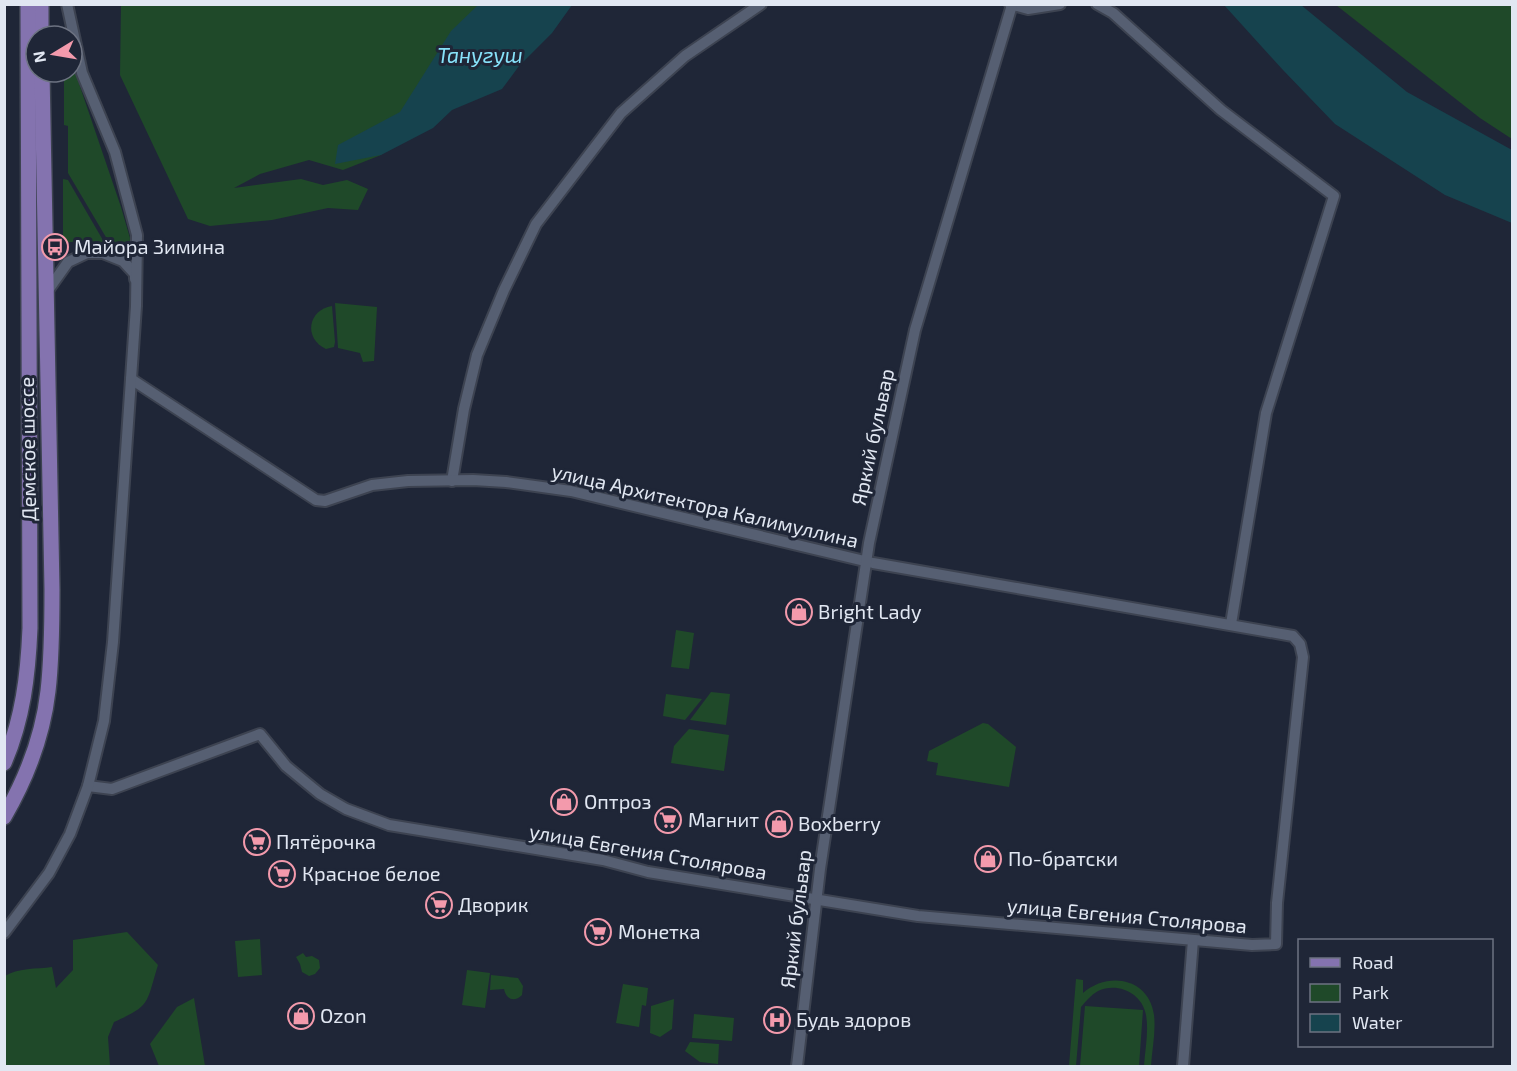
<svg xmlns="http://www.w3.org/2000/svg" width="1517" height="1071" viewBox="0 0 1517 1071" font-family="'Exo 2',sans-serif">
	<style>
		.green { fill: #1f4929 }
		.water { fill: #16434e }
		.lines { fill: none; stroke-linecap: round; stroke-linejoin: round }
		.street-casing { stroke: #3d4351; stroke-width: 14 }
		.primary-casing { stroke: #3d4351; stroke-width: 18 }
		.street { stroke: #565f72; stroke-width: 10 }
		.primary { stroke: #8473af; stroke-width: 15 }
		.labels { text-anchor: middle; stroke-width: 6; stroke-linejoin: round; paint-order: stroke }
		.poi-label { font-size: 20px; fill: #e1e7f2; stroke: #1f2637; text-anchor: start }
		.street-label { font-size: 20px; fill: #e1e7f2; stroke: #1f2637 }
		.water-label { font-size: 21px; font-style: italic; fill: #87e2fa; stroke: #1f2637 }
	</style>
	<rect width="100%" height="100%" fill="#1f2637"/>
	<!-- green -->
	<g class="green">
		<path d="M 121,5 L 522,5 L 381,155 L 343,170 L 309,160 L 260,174 L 234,188 L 301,179 L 323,185 L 347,180 L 368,189 L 358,210 L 328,208 L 272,220 L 210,226 L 188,219 L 120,75 Z"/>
		<path d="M 1336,5 L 1512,5 L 1512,139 L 1480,118 Z"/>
		<path d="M 72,63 L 121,207 L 130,238 L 129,248 L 110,244 L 68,173 L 68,126 L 64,125 L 64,72 L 72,72 Z"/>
		<path d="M 63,179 L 68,180 L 104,242 L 63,242 Z"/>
		<path d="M 335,303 L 377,307 L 374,361 L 363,362 L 360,353 L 338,348 Z"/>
		<path d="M 332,306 L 335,342 L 334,347 L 326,349 C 303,338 308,310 332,306 Z"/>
		<path d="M 676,630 L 694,633 L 689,669 L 671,667 Z"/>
		<path d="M 711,692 L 730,694 L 726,725 L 690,720 Z"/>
		<path d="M 666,694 L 702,699 L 685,720 L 663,716 Z"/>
		<path d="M 983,723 L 988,724 L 1016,747 L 1009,787 L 936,775 L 938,763 L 927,761 L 929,751 Z"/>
		<path d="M 689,729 L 729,735 L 724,771 L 671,763 L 674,746 Z"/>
		<path d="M 127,932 L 158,965 C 146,1003 152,1005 114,1022 L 108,1037 L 110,1066 L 5,1066 L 5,976 C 17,968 37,969 52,967 L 56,988 L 73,970 L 73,940 Z"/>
		<path d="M 260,939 L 262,975 L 238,977 L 235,941 Z"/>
		<path d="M 303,953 L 306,957 L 312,956 L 319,960 L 320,968 L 315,974 L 309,976 L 302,972 L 300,964 L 296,957 Z"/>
		<path d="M 467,970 L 490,973 L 485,1008 L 462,1005 Z"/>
		<path d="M 491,975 L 518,978 L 523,986 L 522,995 C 514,1003 506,999 504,989 L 490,990 Z"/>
		<path d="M 1076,979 L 1083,980 L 1083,993 C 1108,971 1149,978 1154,1015 C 1156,1032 1152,1050 1151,1066 L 1144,1066 C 1145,1050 1149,1031 1146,1015 C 1142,993 1118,982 1098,991 C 1091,995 1086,1001 1081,1007 L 1076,1066 L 1069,1066 Z"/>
		<path d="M 623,984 L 648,988 L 646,1006 L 642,1005 L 639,1027 L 616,1023 Z"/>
		<path d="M 194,998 L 205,1066 L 159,1066 L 150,1044 L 177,1007 Z"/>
		<path d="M 674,999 L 672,1029 L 660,1037 L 650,1033 L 651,1006 Z"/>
		<path d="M 1085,1006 L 1143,1010 L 1139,1066 L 1080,1066 Z"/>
		<path d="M 694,1014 L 734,1018 L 732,1041 L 692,1038 Z"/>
		<path d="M 690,1042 L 719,1044 L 718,1064 L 700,1062 L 685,1051 Z"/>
	</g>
	<!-- water -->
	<g class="water">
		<path d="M 478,5 L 572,5 L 552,33 L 519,66 L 502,89 L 452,110 L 433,128 L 381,155 L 335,164 L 338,145 L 400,112 L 451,31 Z"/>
		<path d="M 1224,5 L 1301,5 L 1407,92 L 1512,150 L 1512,223 L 1445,195 L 1335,124 L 1283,70 Z"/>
	</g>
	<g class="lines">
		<defs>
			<g id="street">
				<path d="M 1010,4 L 1028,9 L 1060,4"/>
				<path d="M 1097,4 L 1113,13 L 1221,110 L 1334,196 L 1266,413 L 1231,624"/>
				<path d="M 46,293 L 68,262 L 87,253 L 103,253 L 123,261 L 135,274 L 135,279"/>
				<path d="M 452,481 L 464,409 L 477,355 L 504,290 L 536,224 L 621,113 L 685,56 L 761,4"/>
				<path d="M 88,786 L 112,789 L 260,734 L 286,766 L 320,794 L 346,809 L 389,825 L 603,860 L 648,872 L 918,916 L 1252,945 L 1276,944 L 1277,903 L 1303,657 L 1300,644 L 1293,636 L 873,563 L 571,491 L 506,482 L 473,480 L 408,481 L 372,485 L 325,501 L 316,500 L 131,379"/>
				<path d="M 4,933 L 49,873 L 70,834 L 88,786 L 104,721 L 113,642 L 136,306 L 137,235 L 115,152 L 82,73 L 67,4"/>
				<path d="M 797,1066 L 820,869 L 869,543 L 915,330 L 1012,5"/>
				<path d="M 1183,1066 L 1193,940"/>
			</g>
			<g id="primary">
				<path d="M 41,4 L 41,36"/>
				<path d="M 4,763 C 23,719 28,675 30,628 L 28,4"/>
				<path d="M 4,817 C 26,779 43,735 48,691 C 52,657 52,623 52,589 L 42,72"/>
			</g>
		</defs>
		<!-- street casing -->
		<use href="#street" class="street-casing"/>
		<!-- primary casing -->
		<use href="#primary" class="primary-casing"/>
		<!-- street -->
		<use href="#street" class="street"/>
		<!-- primary -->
		<use href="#primary" class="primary"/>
	</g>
	<!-- icons -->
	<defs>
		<symbol id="bus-ring" viewBox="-11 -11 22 22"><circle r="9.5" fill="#1f2637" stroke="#f39aac" stroke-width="1.5"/><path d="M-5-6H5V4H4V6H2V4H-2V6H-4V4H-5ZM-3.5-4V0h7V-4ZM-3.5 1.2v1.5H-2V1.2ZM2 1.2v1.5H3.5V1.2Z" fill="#f39aac"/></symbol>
		<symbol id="shop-ring" viewBox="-11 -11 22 22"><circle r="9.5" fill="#1f2637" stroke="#f39aac" stroke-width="1.5"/><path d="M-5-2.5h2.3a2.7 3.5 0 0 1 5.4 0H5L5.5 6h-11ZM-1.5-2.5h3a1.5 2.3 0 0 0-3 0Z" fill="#f39aac"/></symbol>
		<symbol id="supermarket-ring" viewBox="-11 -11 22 22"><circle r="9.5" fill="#1f2637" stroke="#f39aac" stroke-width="1.5"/><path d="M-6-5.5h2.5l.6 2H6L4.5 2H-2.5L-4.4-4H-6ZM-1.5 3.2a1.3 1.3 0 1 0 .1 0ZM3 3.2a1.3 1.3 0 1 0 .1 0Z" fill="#f39aac"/></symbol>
		<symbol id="hospital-ring" viewBox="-11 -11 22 22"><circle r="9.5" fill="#1f2637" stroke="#f39aac" stroke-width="1.5"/><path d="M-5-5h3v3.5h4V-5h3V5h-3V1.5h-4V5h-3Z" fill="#f39aac"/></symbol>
	</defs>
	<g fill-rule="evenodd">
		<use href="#bus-ring" x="40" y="232" width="30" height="30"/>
		<use href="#shop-ring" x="784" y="597" width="30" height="30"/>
		<use href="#shop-ring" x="549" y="787" width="30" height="30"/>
		<use href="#supermarket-ring" x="653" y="805" width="30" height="30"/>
		<use href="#shop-ring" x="764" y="809" width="30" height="30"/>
		<use href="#supermarket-ring" x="242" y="827" width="30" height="30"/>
		<use href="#shop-ring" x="973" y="844" width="30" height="30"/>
		<use href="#supermarket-ring" x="267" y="859" width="30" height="30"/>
		<use href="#supermarket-ring" x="424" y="890" width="30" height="30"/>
		<use href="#supermarket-ring" x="583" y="917" width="30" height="30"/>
		<use href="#shop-ring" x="286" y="1001" width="30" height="30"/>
		<use href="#hospital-ring" x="762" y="1005" width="30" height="30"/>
	</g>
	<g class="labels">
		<!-- poi labels -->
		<g class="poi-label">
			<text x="74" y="254">Майора Зимина</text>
			<text x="818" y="619">Bright Lady</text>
			<text x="584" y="809">Оптроз</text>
			<text x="688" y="827">Магнит</text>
			<text x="798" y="831">Boxberry</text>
			<text x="276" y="849">Пятёрочка</text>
			<text x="1008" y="866">По-братски</text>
			<text x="302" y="881">Красное белое</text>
			<text x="458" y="912">Дворик</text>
			<text x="618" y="939">Монетка</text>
			<text x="320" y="1023">Ozon</text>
			<text x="796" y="1027">Будь здоров</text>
		</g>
		<!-- street labels -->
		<g class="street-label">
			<text transform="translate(873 437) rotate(-78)" y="7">Яркий бульвар</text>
			<text transform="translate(28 449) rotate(-91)" y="7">Демское шоссе</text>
			<text transform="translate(705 506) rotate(13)" y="7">улица Архитектора Калимуллина</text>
			<text transform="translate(648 852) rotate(10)" y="7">улица Евгения Столярова</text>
			<text transform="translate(1127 916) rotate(5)" y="7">улица Евгения Столярова</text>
			<text transform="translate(796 919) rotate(-83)" y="7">Яркий бульвар</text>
		</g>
		<!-- water labels -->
		<g class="water-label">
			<text x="480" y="63">Танугуш</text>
		</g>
	</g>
	<!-- border -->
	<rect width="1517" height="1071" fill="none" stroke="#e1e7f2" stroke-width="12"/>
	<!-- legend -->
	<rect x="1298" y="939" width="195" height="108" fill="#1f2637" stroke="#6d7382" stroke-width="1.5"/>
	<rect x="1310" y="958" width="30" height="9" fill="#8473af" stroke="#6d7382" stroke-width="1.5"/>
	<text x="1352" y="969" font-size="18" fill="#e1e7f2">Road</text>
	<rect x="1310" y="984" width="30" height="18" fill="#1f4929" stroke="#6d7382" stroke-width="1.5"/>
	<text x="1352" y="999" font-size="18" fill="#e1e7f2">Park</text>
	<rect x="1310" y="1014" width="30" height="18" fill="#16434e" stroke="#6d7382" stroke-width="1.5"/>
	<text x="1352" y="1029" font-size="18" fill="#e1e7f2">Water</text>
	<!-- north arrow -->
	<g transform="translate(54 54) rotate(259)"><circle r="28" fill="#1f2637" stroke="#6d7382" stroke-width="1.5"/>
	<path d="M0-4.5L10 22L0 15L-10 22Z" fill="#f39aac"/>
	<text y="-9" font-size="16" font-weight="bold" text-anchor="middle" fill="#e1e7f2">N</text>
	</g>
</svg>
